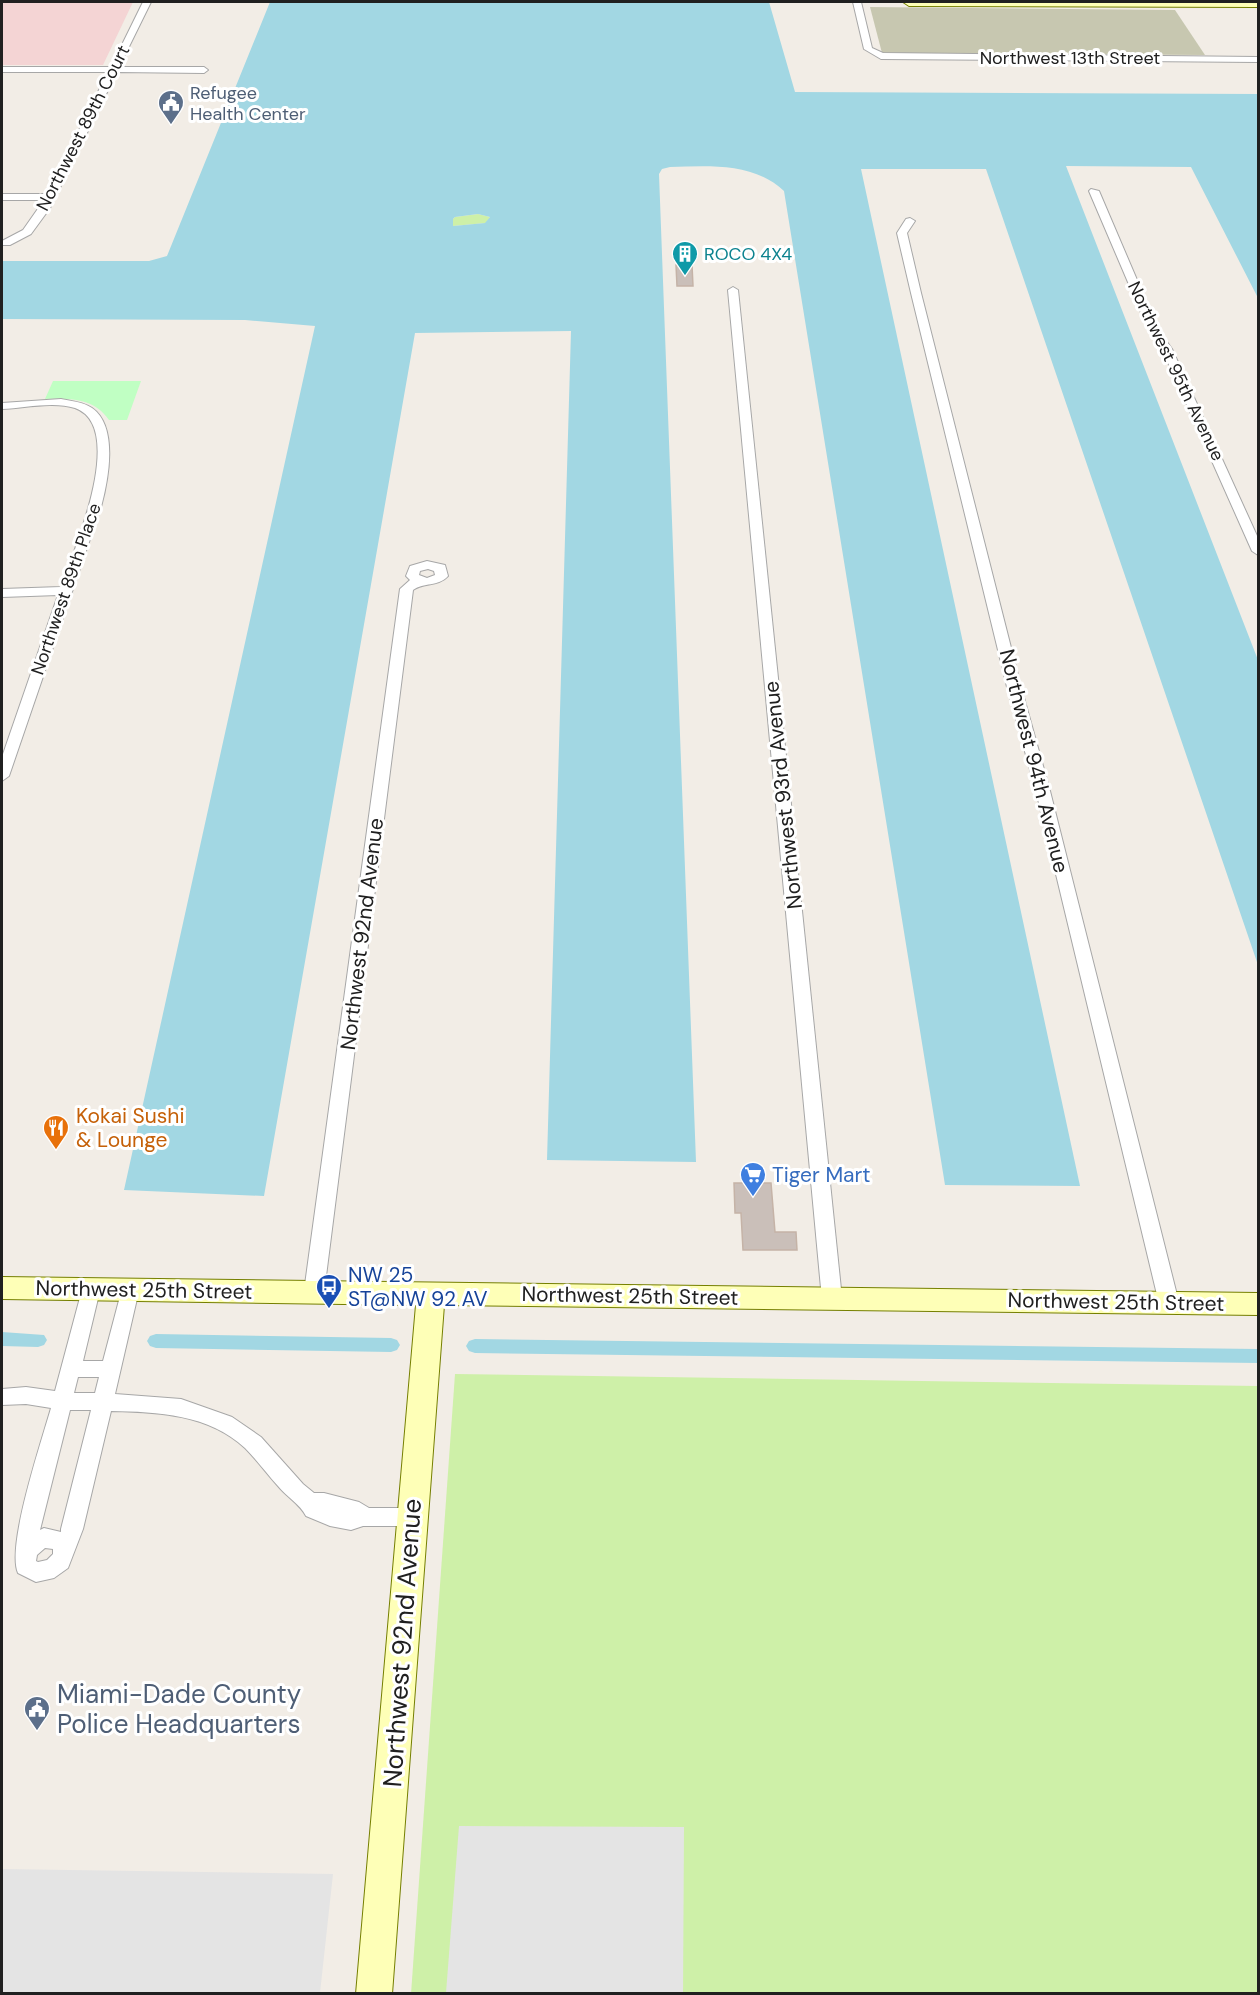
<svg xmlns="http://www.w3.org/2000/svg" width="1260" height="1995" viewBox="0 0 1260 1995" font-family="'DM Sans',sans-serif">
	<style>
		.commercial { fill: #f4d4d4 }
		.construction { fill: #c7c7b0 }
		.grass { fill: #cef0a8 }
		.park { fill: #c0ffc3 }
		.parking { fill: #e4e4e4 }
		.water { fill: #a2d7e3; fill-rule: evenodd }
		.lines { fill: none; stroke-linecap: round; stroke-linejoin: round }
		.canal { fill: #a2d7e3; fill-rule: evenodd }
		.building { fill: #cabfb9; stroke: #c5b3a7; stroke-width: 1.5 }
		.street-casing { stroke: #a7a7a7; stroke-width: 2 }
		.secondary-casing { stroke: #757f00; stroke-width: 2 }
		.street { fill: #fff; fill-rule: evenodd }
		.secondary { fill: #feffb7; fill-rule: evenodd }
		.labels { text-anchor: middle; stroke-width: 6; stroke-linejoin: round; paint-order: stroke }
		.far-street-label { font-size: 18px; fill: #202020; stroke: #fff }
		.far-service-label { font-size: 18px; fill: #4e5e75; stroke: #fff; text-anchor: start }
		.far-culture-label { font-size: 18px; fill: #0d838f; stroke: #fff; text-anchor: start }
		.street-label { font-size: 21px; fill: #202020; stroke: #fff }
		.food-label { font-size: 21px; fill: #c56008; stroke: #fff; text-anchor: start }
		.shop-label { font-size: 21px; fill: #366cbe; stroke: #fff; text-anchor: start }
		.transit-label { font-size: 21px; fill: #164399; stroke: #fff; text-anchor: start }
		.near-street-label { font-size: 26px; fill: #202020; stroke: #fff }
		.near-service-label { font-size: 26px; fill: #4e5e75; stroke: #fff; text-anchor: start }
	</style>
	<rect width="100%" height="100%" fill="#f2ede6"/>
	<!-- commercial -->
	<path class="commercial" d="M 2,2 L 133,2 L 103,65 L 2,65 Z"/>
	<!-- construction -->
	<path class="construction" d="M 870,7 L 1175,10 L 1205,55 L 882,53 Z"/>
	<!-- grass -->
	<g class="grass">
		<path d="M 478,214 L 490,217 L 486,223 L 453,226 L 453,219 L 455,217 Z"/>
		<path d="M 455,1374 L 1258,1386 L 1258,1993 L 411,1994 Z"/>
	</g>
	<!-- park -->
	<path class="park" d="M 53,381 L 141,381 L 127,420 L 109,420 C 94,398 70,398 45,399 Z"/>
	<!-- parking -->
	<g class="parking">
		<path d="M 459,1826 L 684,1827 L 683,1993 L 446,1993 Z"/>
		<path d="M 2,1869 L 333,1874 L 320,1993 L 2,1993 Z"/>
	</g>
	<!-- water -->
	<path class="water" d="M 270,2 L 769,2 L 795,92 L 1258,94 L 1258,298 L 1191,167 L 1066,166 L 1258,660 L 1258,965 L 986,169 L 861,169 L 1080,1186 L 945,1185 L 784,191 C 753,162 709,166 670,167 L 662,169 L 659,174 L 696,1162 L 547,1160 L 571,331 L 415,333 L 264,1196 L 124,1190 L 315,326 L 245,320 L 2,319 L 2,261 L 149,261 L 167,256 ZM 478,214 L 490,217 L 485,223 L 453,226 L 453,219 L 455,217 Z"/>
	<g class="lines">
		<!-- canal -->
		<g class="canal">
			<path d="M 2,1332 L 44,1335 L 47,1340 L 44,1345 L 38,1347 L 2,1346 Z"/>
			<path d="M 156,1334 L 391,1338 L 397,1340 L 400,1345 L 397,1350 L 391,1352 L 156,1348 L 150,1346 L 147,1341 L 150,1336 Z"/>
			<path d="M 475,1339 L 1258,1349 L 1258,1363 L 475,1353 L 469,1351 L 466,1346 L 469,1341 Z"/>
		</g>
	</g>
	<!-- building -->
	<g class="building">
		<path d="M 676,265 L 692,265 L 693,286 L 677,286 Z"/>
		<path d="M 734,1183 L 771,1183 L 775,1232 L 796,1232 L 797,1250 L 743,1250 L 741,1213 L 735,1213 Z"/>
	</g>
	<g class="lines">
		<defs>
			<g id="street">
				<path d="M 143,2 L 151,2 L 119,67 L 204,67 L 208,70 L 204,73 L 117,72 L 50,208 L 31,234 L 10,245 L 2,245 L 2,241 L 23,230 L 44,200 L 2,200 L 2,194 L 47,194 L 108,72 L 2,72 L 2,67 L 111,67 Z"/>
				<path d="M 853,2 L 861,2 L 872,48 L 883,53 L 1258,57 L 1258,62 L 881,59 L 864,49 Z"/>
				<path d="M 1091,189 L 1099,191 L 1158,329 L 1172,349 L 1258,538 L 1258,555 L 1252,551 L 1162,349 L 1148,329 L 1089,191 Z"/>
				<path d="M 910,218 L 915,221 L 907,233 L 921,293 L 1021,687 L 1050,791 L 1179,1303 L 1176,1309 L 1169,1311 L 1162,1309 L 1159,1303 L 1036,791 L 1007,687 L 911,293 L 897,233 L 906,219 Z"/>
				<path d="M 733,287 L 738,290 L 842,1299 L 839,1305 L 832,1307 L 825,1305 L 822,1299 L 728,290 Z"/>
				<path d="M 61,399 C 72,401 83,402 92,408 C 119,427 108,481 101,507 L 9,776 L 2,781 L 2,757 L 58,595 L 2,597 L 2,589 L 61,587 C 73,553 128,427 75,408 C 54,401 24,408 2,409 L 2,403 Z"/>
				<path d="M 427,561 L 445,565 L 448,576 C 438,587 424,582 413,590 L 324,1292 L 321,1297 L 314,1300 L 307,1297 L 304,1292 L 400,589 L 410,580 L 406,576 L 410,566 ZM 428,569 L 434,571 L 435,575 L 427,578 L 419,575 L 420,571 Z"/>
				<path d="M 91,1282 L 98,1285 L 100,1290 L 83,1361 L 103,1361 L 123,1285 L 130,1282 L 137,1285 L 139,1290 L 115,1394 L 181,1399 L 232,1417 L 261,1437 L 303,1484 L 314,1493 L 324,1493 L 359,1502 L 369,1508 L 412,1508 L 419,1510 L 422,1517 L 419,1524 L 412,1526 L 363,1526 L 351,1530 L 330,1526 L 306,1516 C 300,1504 287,1497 278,1486 C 267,1474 257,1460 245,1448 C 208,1414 158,1412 111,1411 L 83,1529 L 68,1568 L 54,1578 L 36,1582 L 18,1573 C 6,1546 42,1440 51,1408 L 26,1404 L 2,1405 L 2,1389 L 26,1387 L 55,1391 L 82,1290 L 84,1285 ZM 78,1377 L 99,1377 L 95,1393 L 74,1393 ZM 70,1410 L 91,1410 L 61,1529 L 61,1532 L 44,1528 L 40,1530 ZM 45,1548 L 53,1549 L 53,1554 L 47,1560 L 38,1562 L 36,1561 L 37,1555 Z"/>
			</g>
			<g id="secondary">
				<path d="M 903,2 L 1258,2 L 1258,7 L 909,6 Z"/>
				<path d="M 2,1277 L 1258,1293 L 1258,1315 L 444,1305 L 392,1994 L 356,1994 L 416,1305 L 2,1299 Z"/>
			</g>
		</defs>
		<!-- street casing -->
		<use href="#street" class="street-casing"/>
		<!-- secondary casing -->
		<use href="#secondary" class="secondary-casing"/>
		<!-- street -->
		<use href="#street" class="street"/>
		<!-- secondary -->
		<use href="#secondary" class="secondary"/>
	</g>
	<!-- icons -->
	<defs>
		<symbol id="civic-pin" viewBox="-11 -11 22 30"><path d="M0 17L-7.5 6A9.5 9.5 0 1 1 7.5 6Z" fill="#5c6f8a" stroke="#fff"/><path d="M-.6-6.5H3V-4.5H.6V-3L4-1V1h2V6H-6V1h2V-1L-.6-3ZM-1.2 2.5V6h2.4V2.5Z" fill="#fff"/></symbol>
		<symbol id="building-pin" viewBox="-11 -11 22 30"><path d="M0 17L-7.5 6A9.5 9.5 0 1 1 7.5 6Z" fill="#0f9aa8" stroke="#fff"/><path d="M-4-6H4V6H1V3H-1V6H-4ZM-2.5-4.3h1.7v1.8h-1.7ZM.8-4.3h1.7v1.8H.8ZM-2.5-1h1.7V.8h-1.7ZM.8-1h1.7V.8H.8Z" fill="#fff"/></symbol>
		<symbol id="restaurant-pin" viewBox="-11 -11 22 30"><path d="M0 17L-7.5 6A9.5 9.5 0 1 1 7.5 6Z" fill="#e8710a" stroke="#fff"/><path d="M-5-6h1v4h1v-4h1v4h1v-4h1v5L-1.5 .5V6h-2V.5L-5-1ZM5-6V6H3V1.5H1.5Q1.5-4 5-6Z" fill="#fff"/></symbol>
		<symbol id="supermarket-pin" viewBox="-11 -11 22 30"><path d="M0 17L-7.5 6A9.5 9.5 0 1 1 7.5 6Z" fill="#3f7fe0" stroke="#fff"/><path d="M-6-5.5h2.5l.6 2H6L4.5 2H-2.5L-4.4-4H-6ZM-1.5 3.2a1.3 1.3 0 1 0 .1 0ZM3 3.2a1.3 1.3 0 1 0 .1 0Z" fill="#fff"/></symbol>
		<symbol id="bus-pin" viewBox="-11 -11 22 30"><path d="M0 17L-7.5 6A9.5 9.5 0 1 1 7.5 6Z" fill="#1a4fb4" stroke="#fff"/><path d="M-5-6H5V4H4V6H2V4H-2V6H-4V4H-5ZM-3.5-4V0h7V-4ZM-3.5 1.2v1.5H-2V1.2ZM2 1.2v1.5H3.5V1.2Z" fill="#fff"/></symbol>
	</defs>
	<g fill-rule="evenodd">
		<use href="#civic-pin" x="156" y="88" width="30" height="40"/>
		<use href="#building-pin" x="670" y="239" width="30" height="40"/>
		<use href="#restaurant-pin" x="41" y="1113" width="30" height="40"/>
		<use href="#supermarket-pin" x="738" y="1160" width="30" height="40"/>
		<use href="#bus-pin" x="314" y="1272" width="30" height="40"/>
		<use href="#civic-pin" x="22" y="1694" width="30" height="40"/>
	</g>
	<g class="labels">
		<!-- far-street labels -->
		<g class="far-street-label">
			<text x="1070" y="64">Northwest 13th Street</text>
			<text transform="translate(83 128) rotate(-63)" y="6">Northwest 89th Court</text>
			<text transform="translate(1176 371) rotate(64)" y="6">Northwest 95th Avenue</text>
			<text transform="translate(66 589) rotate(-71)" y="6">Northwest 89th Place</text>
		</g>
		<!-- far-service labels -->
		<g class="far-service-label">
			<text x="190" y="99">Refugee<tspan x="190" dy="21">Health Center</tspan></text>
		</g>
		<!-- far-culture labels -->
		<g class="far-culture-label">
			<text x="704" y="260">ROCO 4X4</text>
		</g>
		<!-- street labels -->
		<g class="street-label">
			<text transform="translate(1034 761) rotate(76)" y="7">Northwest 94th Avenue</text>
			<text transform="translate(783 795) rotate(-96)" y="7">Northwest 93rd Avenue</text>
			<text transform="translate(362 934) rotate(-83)" y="7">Northwest 92nd Avenue</text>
			<text transform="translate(144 1290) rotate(1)" y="7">Northwest 25th Street</text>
			<text transform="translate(630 1296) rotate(1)" y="7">Northwest 25th Street</text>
			<text transform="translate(1116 1302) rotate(1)" y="7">Northwest 25th Street</text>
		</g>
		<!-- food labels -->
		<g class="food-label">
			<text x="76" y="1123">Kokai Sushi<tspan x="76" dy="24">&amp; Lounge</tspan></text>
		</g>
		<!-- shop labels -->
		<g class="shop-label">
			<text x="772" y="1182">Tiger Mart</text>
		</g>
		<!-- transit labels -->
		<g class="transit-label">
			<text x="348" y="1282">NW 25<tspan x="348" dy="24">ST@NW 92 AV</tspan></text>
		</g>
		<!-- near-street labels -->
		<g class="near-street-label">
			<text transform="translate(402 1643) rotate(-86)" y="9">Northwest 92nd Avenue</text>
		</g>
		<!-- near-service labels -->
		<g class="near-service-label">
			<text x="57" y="1703">Miami-Dade County<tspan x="57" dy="30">Police Headquarters</tspan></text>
		</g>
	</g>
	<!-- border -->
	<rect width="1260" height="1995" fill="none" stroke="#202020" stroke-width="6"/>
</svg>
